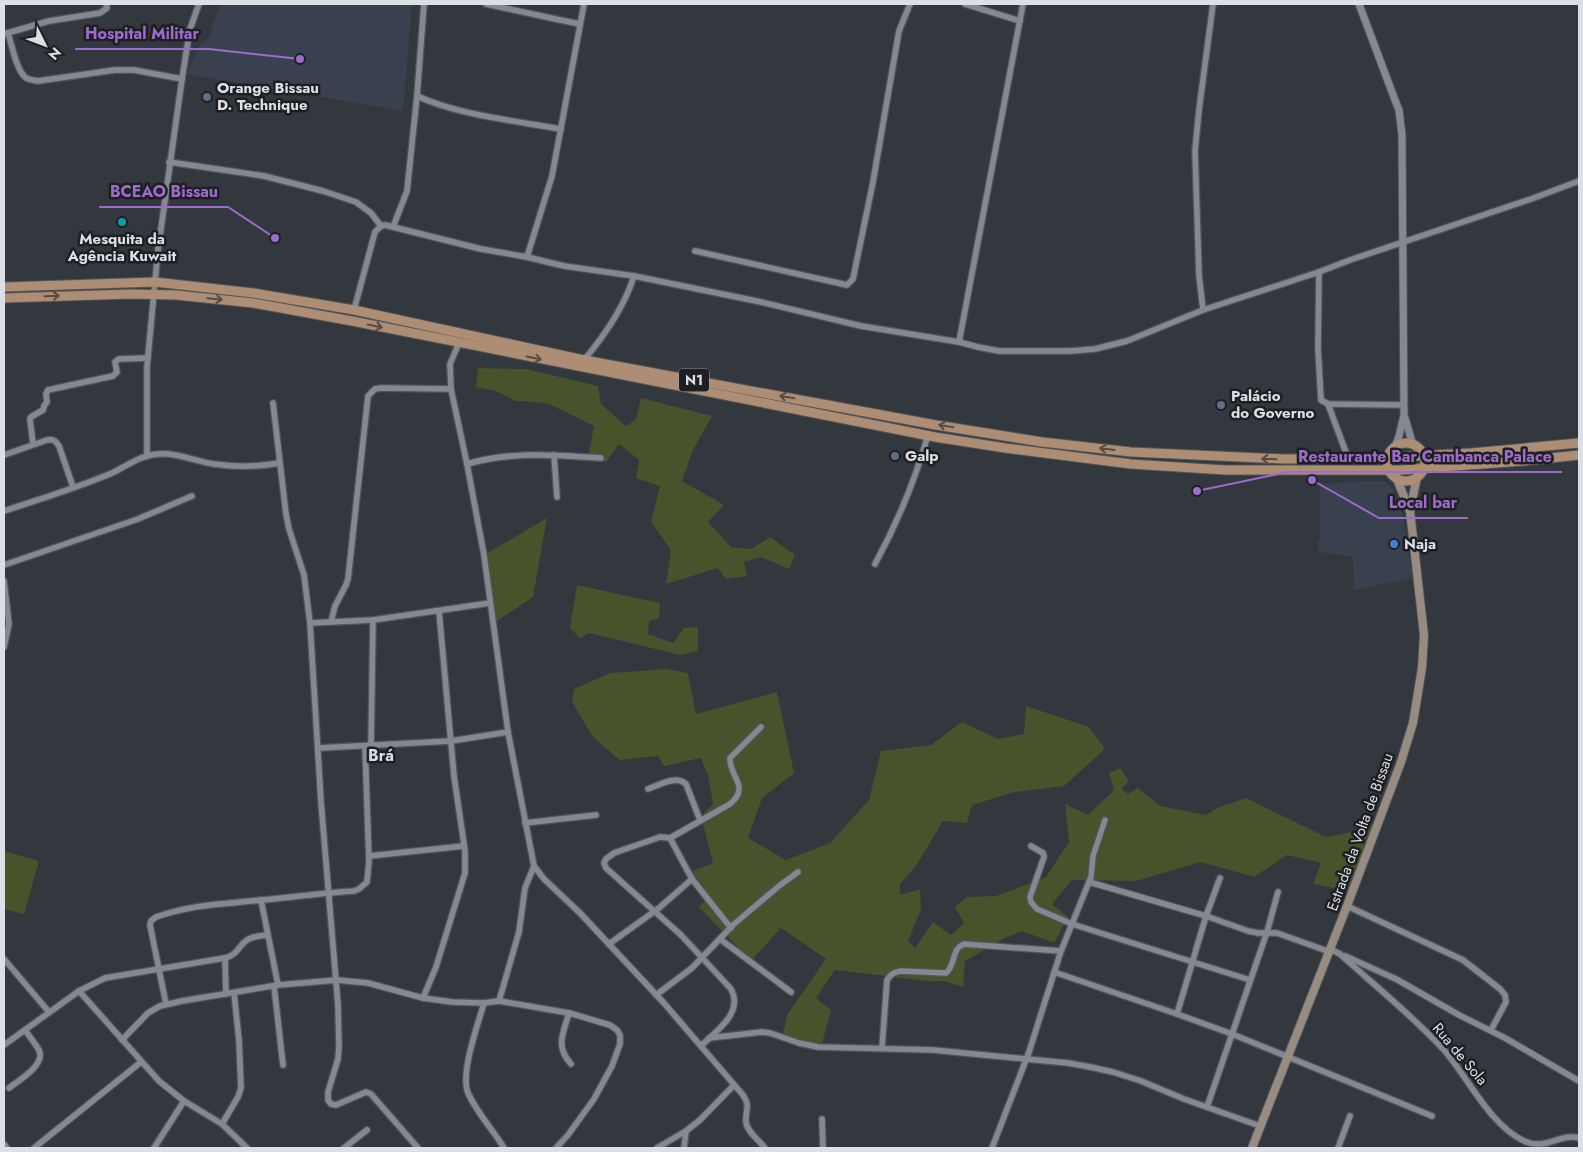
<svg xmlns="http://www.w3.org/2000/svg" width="1583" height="1152" viewBox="0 0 1583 1152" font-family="Jost,sans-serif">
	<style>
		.built { fill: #3a414e }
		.green { fill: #46532b }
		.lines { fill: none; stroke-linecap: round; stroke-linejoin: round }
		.minor-casing { stroke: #51555a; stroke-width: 8 }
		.tertiary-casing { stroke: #51555a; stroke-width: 9 }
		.secondary-casing { stroke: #51555a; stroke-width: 10 }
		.primary-casing { stroke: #51555a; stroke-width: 11 }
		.minor { stroke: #848991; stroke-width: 5.5 }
		.tertiary { stroke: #848991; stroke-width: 7 }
		.secondary { stroke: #988b82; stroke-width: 8 }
		.primary { stroke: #ad8d73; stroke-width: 9 }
		.oneway { stroke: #574b42 }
		.service-dot { fill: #5c6f8a; stroke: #1d1f22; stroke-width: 2 }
		.culture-dot { fill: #0f9aa8; stroke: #1d1f22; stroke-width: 2 }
		.shop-dot { fill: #3f7fe0; stroke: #1d1f22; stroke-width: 2 }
		.labels { text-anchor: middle; stroke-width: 5; stroke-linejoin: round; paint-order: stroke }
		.shield { fill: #1d1f22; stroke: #a3a5aa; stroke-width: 1 }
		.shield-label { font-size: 14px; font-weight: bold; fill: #dcdfe4 }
		.poi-label { font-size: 15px; font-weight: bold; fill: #dcdfe4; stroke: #1d1f22; text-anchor: start }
		.street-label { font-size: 15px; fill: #dcdfe4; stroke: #1d1f22 }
		.neighbourhood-label { font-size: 16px; font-weight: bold; fill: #d7dce6; stroke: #1d1f22 }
		.leader { fill: none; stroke: #9d6bcc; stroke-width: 2 }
		.callout-dot { fill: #9d6bcc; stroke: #1d1f22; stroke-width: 2 }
		.callout-label { font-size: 16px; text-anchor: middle; font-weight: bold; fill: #9d6bcc; stroke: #1d1f22; stroke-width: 5; stroke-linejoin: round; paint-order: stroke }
	</style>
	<rect width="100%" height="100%" fill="#33373e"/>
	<!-- built -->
	<g class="built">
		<path d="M 222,4 L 412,4 L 403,111 L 187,74 L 200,45 L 210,37 L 213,22 Z"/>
		<path d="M 1368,481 L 1384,481 L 1393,489 L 1401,506 L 1413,578 L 1354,590 L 1353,557 L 1319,552 L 1317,542 L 1320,539 L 1320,484 Z"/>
	</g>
	<!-- green -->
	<g class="green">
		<path d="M 478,368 L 526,369 L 598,386 L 601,404 L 626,426 L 636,419 L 641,398 L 712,416 L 693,450 L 682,481 L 724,505 L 708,522 L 731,547 L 751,549 L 770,537 L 795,555 L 789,569 L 761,557 L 744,562 L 747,576 L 726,579 L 718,568 L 666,584 L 671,550 L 651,522 L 660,486 L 636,478 L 639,460 L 619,444 L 606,462 L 588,460 L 594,426 L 547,403 L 516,401 L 496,391 L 476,387 Z"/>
		<path d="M 547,518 L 533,597 L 494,623 L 484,555 Z"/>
		<path d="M 577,585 L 660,603 L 659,618 L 649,621 L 648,634 L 673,643 L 684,628 L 698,627 L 698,651 L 680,655 L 589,633 L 580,638 L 570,628 Z"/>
		<path d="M 666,669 L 688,673 L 696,714 L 777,692 L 794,773 L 762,798 L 748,838 L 786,860 L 830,843 L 869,800 L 881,751 L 931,745 L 962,722 L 998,739 L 1024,734 L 1026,706 L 1089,727 L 1105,749 L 1064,786 L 1015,792 L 972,805 L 967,823 L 943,821 L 916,866 L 900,884 L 900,895 L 920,889 L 921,910 L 908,941 L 915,948 L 933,922 L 951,935 L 964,923 L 955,907 L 966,897 L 996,896 L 1046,877 L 1069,842 L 1065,804 L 1088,815 L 1114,790 L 1109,773 L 1120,768 L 1129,781 L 1121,789 L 1128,794 L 1138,788 L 1160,806 L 1206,815 L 1217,808 L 1246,798 L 1326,837 L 1366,829 L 1376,821 L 1349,891 L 1313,884 L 1321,863 L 1287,855 L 1254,877 L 1201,862 L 1136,881 L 1072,880 L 1052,904 L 1068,917 L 1054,943 L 1022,931 L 1003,939 L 965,961 L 963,987 L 944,981 L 928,981 L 835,970 L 816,998 L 831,1010 L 822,1044 L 782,1039 L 787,1015 L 826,959 L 781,928 L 751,961 L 699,907 L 708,897 L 691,872 L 713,863 L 701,816 L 713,804 L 708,775 L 701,758 L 664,766 L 658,756 L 620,760 L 593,737 L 572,702 L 574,689 L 610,673 Z"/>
		<path d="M 4,851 L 39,861 L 24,914 L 4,909 Z"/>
	</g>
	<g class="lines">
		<defs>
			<g id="minor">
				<path d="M 486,4 L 560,20 L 580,24"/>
				<path d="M 965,4 L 1020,21"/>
				<path d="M 8,33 C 12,45 16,70 26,78 C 30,80 34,80 38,81 L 115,70 L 134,70 L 182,79"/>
				<path d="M 4,34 L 49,21 L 100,13 L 107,8 L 106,4"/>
				<path d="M 417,96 C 458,115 516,121 561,129"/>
				<path d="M 169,162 L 264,176 L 323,191 L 356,202 L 371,213 L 381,226"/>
				<path d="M 393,227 L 407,191 L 417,96 L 424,4"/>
				<path d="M 695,251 L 847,285 L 853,279 L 873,182 L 899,31 L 910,4"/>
				<path d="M 527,257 L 552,176 L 584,4"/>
				<path d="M 1319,272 L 1318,349 L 1321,400 L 1328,404 L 1404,405"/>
				<path d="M 354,310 L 375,232 L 381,226 L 385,225 L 481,249 L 527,257 L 564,266 L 634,276 L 761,302 L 861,326 L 959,342 L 978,347 L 999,351 L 1070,351 L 1095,349 L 1127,341 L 1203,310 L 1319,272 L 1350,260 L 1531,199 L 1579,181"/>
				<path d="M 1203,310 L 1199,275 L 1195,151 L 1199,110 L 1213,4"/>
				<path d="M 959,342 L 1023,4"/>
				<path d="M 459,343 L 450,364 L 451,389 L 467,464 L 484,555 L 508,732 L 534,866 L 544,879 L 580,913 L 663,1002 L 743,1095 C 751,1107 745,1110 746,1122 C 747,1132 760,1141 765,1148"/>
				<path d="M 584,360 C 605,335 624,308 634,276"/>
				<path d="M 273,403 L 286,514 L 289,529 L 304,575 L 310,623 L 373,620 L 490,603"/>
				<path d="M 1328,404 L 1348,458"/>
				<path d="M 33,444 L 30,419 L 31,417 L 43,410 L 44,406 L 47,402 L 46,394 L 48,390 L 113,376 L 117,372 L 115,362 L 119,359 L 148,358"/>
				<path d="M 4,455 L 47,440 C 53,439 55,440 59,446 L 73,487"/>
				<path d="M 554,455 L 557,497"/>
				<path d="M 147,456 L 147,367 L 158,250 L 182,79 L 190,29 L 199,4"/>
				<path d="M 467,464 C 511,451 556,455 601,458"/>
				<path d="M 4,511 C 40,499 77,488 112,473 C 127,466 141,455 158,454 C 177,452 196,462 214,464 C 235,467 258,467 279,463"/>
				<path d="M 875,564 C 898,522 915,480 928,435"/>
				<path d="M 4,565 L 138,519 L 192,496"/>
				<path d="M 4,581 L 9,624 L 4,647"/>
				<path d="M 331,622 L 335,606 L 346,585 L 348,579 L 368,396 L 375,389 L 381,388 L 451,389"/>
				<path d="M 310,623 L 321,802 L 338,1005 L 339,1047 L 338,1059 L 328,1092 L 328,1100 L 331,1104 L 336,1105 L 366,1092 L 371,1094 L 418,1148"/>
				<path d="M 371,746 L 373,620"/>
				<path d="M 319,748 L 451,741 L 508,732"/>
				<path d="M 648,789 C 659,785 676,775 686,784 L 700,820"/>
				<path d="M 525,823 L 596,815"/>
				<path d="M 670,838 L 692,879"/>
				<path d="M 1031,846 L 1043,853 L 1044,857 L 1030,897 L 1031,902 L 1037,909 L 1072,924 L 1250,980"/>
				<path d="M 369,856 L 464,846"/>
				<path d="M 1089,882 L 1206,916 L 1248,931 L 1258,933 L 1277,933 L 1330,952"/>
				<path d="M 261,900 L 278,985"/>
				<path d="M 1347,906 L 1463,960 L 1500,989 L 1505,995 L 1506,1002 L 1491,1030"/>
				<path d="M 720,939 L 791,992"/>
				<path d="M 609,944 L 659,908 L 692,879 L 731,928"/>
				<path d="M 1330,949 L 1340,954 C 1374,985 1413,1016 1444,1050 C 1469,1079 1490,1125 1524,1141 C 1546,1151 1559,1133 1579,1138"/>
				<path d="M 1345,956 L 1396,979 L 1459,1015 L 1505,1038 L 1579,1081"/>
				<path d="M 225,958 L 226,994"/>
				<path d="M 4,959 L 49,1012"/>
				<path d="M 1054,972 L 1177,1014 L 1232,1034 L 1432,1116"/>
				<path d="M 274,986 L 283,1065"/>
				<path d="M 79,991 L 159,1081 L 184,1101 L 222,1124 L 247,1148"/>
				<path d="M 656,995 L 692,968 L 733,925 L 779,886 L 798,872"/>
				<path d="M 423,998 L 436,967 L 465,873 L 465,851 L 454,776 L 439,611"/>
				<path d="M 499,1001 L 519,932 L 525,888 L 534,866"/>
				<path d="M 484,1003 C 478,1024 460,1073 468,1093 C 477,1113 493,1130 504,1148"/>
				<path d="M 166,1004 L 150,925 L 151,921 L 156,917 C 193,904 224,904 262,900 C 293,897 323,893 354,891 L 359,889 L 367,882 L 369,861 L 365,746"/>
				<path d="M 569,1013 C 563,1034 555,1046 571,1064"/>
				<path d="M 1177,1014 L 1206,916 L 1220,878"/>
				<path d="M 709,1038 L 762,1032 L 770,1033 L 799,1043 L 818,1047 L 933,1050 L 1068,1063 L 1090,1067 L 1113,1072 L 1141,1081 L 1184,1099 L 1260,1126"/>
				<path d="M 122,1040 L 148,1013 L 160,1006 L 182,1001 L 278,985 L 337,980 L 368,983 L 423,998 L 452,1002 L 484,1003 L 499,1001 L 569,1013 L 610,1025 L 617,1030 L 620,1035 L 620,1044 L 612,1066 L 594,1099 L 568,1135 L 556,1148"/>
				<path d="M 4,1045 L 79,991 L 105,978 L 225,958 C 239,954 237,947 247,940 C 253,936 261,936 267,935"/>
				<path d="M 701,1046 C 716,1031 744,1013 731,989 L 681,935 L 606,868 L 604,863 L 606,859 L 614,853 L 660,837 L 670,838 L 730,804 C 751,786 729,777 730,758 L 761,727"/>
				<path d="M 882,1048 L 887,980 C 891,974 894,972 901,971 L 946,973 C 956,965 951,949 964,944 L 1061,951"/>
				<path d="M 9,1088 C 19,1080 46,1065 39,1050 C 35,1043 29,1036 25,1030"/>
				<path d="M 1207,1107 L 1267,932 L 1278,892"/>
				<path d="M 822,1119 L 823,1148"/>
				<path d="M 222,1124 L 238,1097 L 241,1088 L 239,1040 L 234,993"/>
				<path d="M 34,1148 L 141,1062"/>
				<path d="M 154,1148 L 184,1101"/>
				<path d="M 344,1148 L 367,1130"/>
				<path d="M 657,1148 L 686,1131 L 700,1120 L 734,1085"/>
				<path d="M 684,1148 L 686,1131"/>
				<path d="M 992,1148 L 1029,1052 L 1061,951 L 1091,877 L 1093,856 L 1105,820"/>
				<path d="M 1338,1148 L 1350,1116"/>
			</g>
			<g id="tertiary">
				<path d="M 1359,4 L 1395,100 L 1399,110 L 1402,135 L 1404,415 L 1399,436 L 1395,447"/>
				<path d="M 1405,418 L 1413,445"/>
				<path d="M 4,1145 L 6,1148"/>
			</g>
			<g id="secondary">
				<path d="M 1410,511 L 1417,477"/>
				<path d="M 1252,1148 L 1347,906 L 1401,762 L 1413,723 L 1422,668 L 1424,635 L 1410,511 L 1396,477"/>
			</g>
			<g id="primary">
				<path d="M 4,287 L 155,282 L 253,293 L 354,310 L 584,360 L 936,425 L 1042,442 L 1131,452 L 1284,459 L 1378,458 L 1471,453 L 1579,443"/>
				<path d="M 4,298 L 132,294 L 176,295 L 253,303 L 352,321 L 935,437 L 1005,448 L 1131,464 L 1225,470 L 1401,470 L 1523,461 L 1579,455"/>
				<circle cx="1406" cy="462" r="19"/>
			</g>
		</defs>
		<!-- minor casing -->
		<use href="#minor" class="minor-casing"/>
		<!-- tertiary casing -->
		<use href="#tertiary" class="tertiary-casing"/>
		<!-- secondary casing -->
		<use href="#secondary" class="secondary-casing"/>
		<!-- primary casing -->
		<use href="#primary" class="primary-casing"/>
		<!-- minor -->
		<use href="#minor" class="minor"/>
		<!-- tertiary -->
		<use href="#tertiary" class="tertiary"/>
		<!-- secondary -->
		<use href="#secondary" class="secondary"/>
		<!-- primary -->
		<use href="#primary" class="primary"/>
	</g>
	<!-- one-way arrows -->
	<defs><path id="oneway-shaft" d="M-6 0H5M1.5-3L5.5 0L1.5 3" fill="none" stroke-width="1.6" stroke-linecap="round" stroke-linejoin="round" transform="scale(1.25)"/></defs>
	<g class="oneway">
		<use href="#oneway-shaft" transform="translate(52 296) rotate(-2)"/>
		<use href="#oneway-shaft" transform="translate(215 299) rotate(6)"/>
		<use href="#oneway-shaft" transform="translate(375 326) rotate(12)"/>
		<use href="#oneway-shaft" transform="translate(534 358) rotate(11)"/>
		<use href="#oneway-shaft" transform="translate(787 397) rotate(-170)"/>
		<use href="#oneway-shaft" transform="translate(946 426) rotate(-170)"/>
		<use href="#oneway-shaft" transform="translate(1107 449) rotate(-173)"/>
		<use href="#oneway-shaft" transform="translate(1269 459) rotate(-178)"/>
	</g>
	<!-- markers -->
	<g class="service-dot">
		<circle cx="207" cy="97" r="5"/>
		<circle cx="1221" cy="405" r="5"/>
		<circle cx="895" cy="456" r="5"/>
	</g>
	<circle class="culture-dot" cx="122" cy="222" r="5"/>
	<circle class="shop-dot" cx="1394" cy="544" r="5"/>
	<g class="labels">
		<!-- shield labels -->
		<rect class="shield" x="679" y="368.5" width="30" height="23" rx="4"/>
		<g class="shield-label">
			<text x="694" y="385">N1</text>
		</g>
		<!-- poi labels -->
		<g class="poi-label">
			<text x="217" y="93">Orange Bissau<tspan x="217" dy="17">D. Technique</tspan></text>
			<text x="122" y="244" text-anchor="middle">Mesquita da<tspan x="122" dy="17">Agência Kuwait</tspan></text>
			<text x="1231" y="401">Palácio<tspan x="1231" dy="17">do Governo</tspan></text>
			<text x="905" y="461">Galp</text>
			<text x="1404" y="549">Naja</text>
		</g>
		<!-- street labels -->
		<g class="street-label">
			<text transform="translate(1360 832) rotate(-70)" y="5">Estrada da Volta de Bissau</text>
			<text transform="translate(1460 1054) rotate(50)" y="5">Rua de Sola</text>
		</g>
		<!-- neighbourhood labels -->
		<g class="neighbourhood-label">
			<text x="381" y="761">Brá</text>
		</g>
	</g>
	<!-- callouts -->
	<path class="leader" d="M300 59L209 49H75M275 238L228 207H99M1197 491L1288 472H1562M1312 480L1379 518H1468"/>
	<g class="callout-dot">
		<circle cx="300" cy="59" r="5"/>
		<circle cx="275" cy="238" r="5"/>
		<circle cx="1197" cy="491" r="5"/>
		<circle cx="1312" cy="480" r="5"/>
	</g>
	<g class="callout-label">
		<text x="142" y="39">Hospital Militar</text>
		<text x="164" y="197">BCEAO Bissau</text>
		<text x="1425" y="462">Restaurante Bar Cambanca Palace</text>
		<text x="1423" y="508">Local bar</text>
	</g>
	<!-- border -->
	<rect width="1583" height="1152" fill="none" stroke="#dcdfe4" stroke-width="10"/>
	<!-- north arrow -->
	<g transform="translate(45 45) rotate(132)" stroke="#1d1f22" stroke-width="4" paint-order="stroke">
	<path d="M0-4L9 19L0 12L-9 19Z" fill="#dcdfe4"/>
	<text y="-8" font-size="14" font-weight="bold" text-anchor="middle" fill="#dcdfe4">N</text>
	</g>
</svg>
